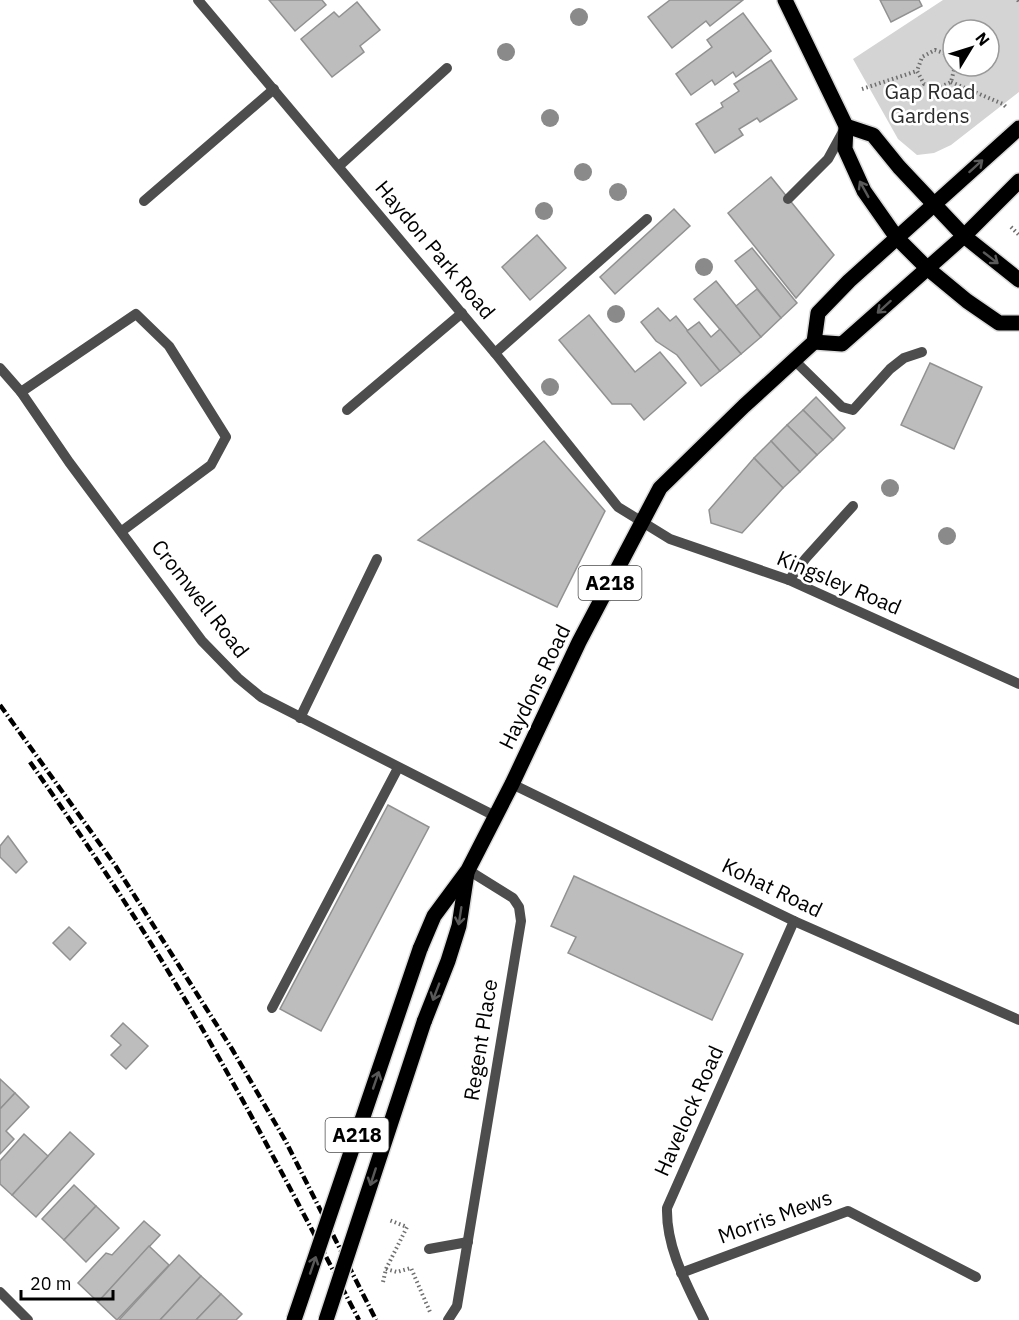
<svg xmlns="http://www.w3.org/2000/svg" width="1019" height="1320" viewBox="0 0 1019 1320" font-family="'IBM Plex Sans',sans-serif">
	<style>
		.green { fill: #d4d4d4; fill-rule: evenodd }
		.building { fill: #bdbdbd; stroke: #919191; stroke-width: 1.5 }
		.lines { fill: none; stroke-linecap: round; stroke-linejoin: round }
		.major-casing { stroke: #dbdbdb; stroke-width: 18 }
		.path { stroke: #6f6f6f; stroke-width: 4; stroke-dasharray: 1.5 3; stroke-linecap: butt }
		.minor { stroke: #4d4d4d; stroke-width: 10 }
		.major { stroke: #000; stroke-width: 15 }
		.rail { stroke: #000; stroke-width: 4.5; stroke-dasharray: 9 3 1.5 3; stroke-linecap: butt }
		.major-bridge-casing { stroke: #dbdbdb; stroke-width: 18; stroke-linecap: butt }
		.major-bridge { stroke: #000; stroke-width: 15 }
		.tree { fill: #8a8a8a }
		.oneway { stroke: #595959 }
		.labels { text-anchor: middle; stroke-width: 5; stroke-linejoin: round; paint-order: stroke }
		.shield { fill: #fff; stroke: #4c4c4c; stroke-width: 1.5 }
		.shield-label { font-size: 20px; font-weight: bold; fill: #000 }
		.park-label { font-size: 21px; fill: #2b2b2b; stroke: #fff }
		.street-label { font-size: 21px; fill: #000; stroke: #fff }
	</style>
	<rect width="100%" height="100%" fill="#fff"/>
	<!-- green -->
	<path class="green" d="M 943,0 L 1019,0 L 1019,92 L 951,145 L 934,153 L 917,155 L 898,139 L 853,59 ZM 953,30 L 989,30 L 989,66 L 953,66 Z"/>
	<!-- building -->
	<g class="building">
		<path d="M 269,0 L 322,0 L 326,5 L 295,31 Z"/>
		<path d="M 670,0 L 743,0 L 710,26 L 706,21 L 672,48 L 648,17 Z"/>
		<path d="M 880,0 L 919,0 L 922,6 L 891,22 Z"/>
		<path d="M 357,2 L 380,30 L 360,46 L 364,52 L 332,77 L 301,39 L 334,12 L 339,17 Z"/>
		<path d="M 743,13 L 771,51 L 736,77 L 733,72 L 715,85 L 712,80 L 691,95 L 676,74 L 712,47 L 707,40 Z"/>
		<path d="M 771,60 L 797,99 L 760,122 L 757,118 L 739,129 L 743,135 L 715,153 L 696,124 L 723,107 L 721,103 L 739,91 L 734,84 Z"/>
		<path d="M 771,177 L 834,255 L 796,298 L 728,213 Z"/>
		<path d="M 674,209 L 690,226 L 615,294 L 600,277 Z"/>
		<path d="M 537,235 L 566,268 L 530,300 L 502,267 Z"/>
		<path d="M 752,248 L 797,303 L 781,318 L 735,261 Z"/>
		<path d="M 716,281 L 761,337 L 741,354 L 694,299 Z"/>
		<path d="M 757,289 L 781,318 L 761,337 L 736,306 Z"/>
		<path d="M 658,308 L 670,321 L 676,316 L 720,371 L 701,386 L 677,355 L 656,341 L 641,322 Z"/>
		<path d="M 589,315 L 635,372 L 660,352 L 686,383 L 644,420 L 631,404 L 612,404 L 559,340 Z"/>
		<path d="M 699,322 L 711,337 L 720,329 L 741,354 L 720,371 L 687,331 Z"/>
		<path d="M 930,363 L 982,387 L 954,449 L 901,425 Z"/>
		<path d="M 816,397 L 845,428 L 833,440 L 803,410 Z"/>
		<path d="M 803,410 L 833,440 L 817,455 L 787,425 Z"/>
		<path d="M 787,425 L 817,455 L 800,472 L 771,441 Z"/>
		<path d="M 544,441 L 605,511 L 557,607 L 418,540 Z"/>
		<path d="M 771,441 L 800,472 L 783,488 L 754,458 Z"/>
		<path d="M 754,458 L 783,488 L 742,533 L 711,523 L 709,510 Z"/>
		<path d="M 388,805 L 429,827 L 321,1031 L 280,1009 Z"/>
		<path d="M 8,836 L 27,862 L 16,873 L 0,857 L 0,846 Z"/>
		<path d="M 574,876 L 743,954 L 712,1020 L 568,953 L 576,937 L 551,926 Z"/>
		<path d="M 69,927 L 86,943 L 70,960 L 53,943 Z"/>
		<path d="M 123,1023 L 148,1046 L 126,1069 L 111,1055 L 121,1045 L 111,1036 Z"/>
		<path d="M 0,1079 L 15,1093 L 0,1109 Z"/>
		<path d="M 15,1093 L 29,1107 L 6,1131 L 14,1139 L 0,1154 L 0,1109 Z"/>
		<path d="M 70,1132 L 94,1154 L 36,1217 L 12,1195 Z"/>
		<path d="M 24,1134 L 48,1156 L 12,1195 L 0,1184 L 0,1161 Z"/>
		<path d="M 74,1185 L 96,1206 L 64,1240 L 42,1219 Z"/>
		<path d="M 96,1206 L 119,1228 L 86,1262 L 64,1240 Z"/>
		<path d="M 144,1221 L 160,1235 L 98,1302 L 78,1283 L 106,1253 L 112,1255 Z"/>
		<path d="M 149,1246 L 169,1265 L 117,1320 L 98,1302 Z"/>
		<path d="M 179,1255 L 201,1276 L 160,1320 L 119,1320 Z"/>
		<path d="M 201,1276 L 221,1294 L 196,1320 L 160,1320 Z"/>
		<path d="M 221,1294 L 242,1314 L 236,1320 L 196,1320 Z"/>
	</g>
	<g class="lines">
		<defs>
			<g id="major">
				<path d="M 785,0 L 846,126 L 845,149 L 864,191 L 897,238 L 927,268 L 967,301 L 999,323 L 1019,323"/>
				<path d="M 846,126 L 873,135 L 899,167 L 964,236 L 1019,280"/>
				<path d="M 814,342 L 842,344 L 964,236 L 1019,181"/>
				<path d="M 420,949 L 434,916 L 468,870 L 512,784 L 579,642 L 660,488 L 744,406 L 814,342 L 818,313 L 849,281 L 1019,128"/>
				<path d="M 424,1022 L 448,961 L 459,926 L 467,873"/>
			</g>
		</defs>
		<!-- major casing -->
		<use href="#major" class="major-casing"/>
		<!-- path -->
		<g class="path">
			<path d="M 1018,0 L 1019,2"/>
			<path d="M 953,63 L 949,55 L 935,50 L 922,57 L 917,71 L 924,84 L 938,88 L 951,82 L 955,66"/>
			<path d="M 951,82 L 1003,104 L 1007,108"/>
			<path d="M 862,89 L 917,71"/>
			<path d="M 1011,227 L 1019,235"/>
			<path d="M 386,1269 L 397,1272 L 411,1268 L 430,1312"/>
			<path d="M 383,1282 L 386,1269 L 407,1227 L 389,1220"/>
		</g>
		<!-- minor -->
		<g class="minor">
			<path d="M 198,0 L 495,353 L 618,507 L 670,539 L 789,580 L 1019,684"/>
			<path d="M 339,166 L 447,68"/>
			<path d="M 788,199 L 828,159 L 844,130"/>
			<path d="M 144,201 L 274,89"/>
			<path d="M 495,353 L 647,219"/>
			<path d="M 794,360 L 842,407 L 853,410 L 890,369 L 904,358 L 922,352"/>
			<path d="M 0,368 L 21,392 L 69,462 L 202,641 L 238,678 L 261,697 L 495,816"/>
			<path d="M 21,392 L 136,314 L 169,346 L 226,437 L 211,465 L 122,531"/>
			<path d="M 347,410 L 462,313"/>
			<path d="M 789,580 L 806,558 L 853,506"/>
			<path d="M 300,718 L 377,559"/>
			<path d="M 512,784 L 794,921 L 1019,1020"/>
			<path d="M 272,1008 L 398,768"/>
			<path d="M 429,1249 L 468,1242"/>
			<path d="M 681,1273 L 848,1211 L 976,1277"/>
			<path d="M 0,1292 L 28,1320"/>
			<path d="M 448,1320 L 457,1306 L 521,921 L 519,907 L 513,898 L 468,870"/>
			<path d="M 704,1320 C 687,1285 666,1248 667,1208 L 794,921"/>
		</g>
		<!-- major -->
		<use href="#major" class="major"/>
		<!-- rail -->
		<g class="rail">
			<path d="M 0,705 L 115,865 L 232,1049 L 285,1140 L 376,1320"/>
			<path d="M 30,762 C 81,835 131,909 177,986 C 242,1094 300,1207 359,1320"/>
		</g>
		<defs>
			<g id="major-bridge">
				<path d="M 294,1320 L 420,949"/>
				<path d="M 326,1320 L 424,1022"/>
			</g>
		</defs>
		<!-- major-bridge casing -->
		<use href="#major-bridge" class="major-bridge-casing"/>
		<!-- major-bridge -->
		<use href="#major-bridge" class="major-bridge"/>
	</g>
	<!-- trees -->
	<g class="tree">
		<circle cx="579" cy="17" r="9"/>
		<circle cx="506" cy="52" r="9"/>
		<circle cx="550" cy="118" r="9"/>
		<circle cx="583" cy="172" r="9"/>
		<circle cx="618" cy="192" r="9"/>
		<circle cx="544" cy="211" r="9"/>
		<circle cx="704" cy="267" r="9"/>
		<circle cx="616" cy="314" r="9"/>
		<circle cx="550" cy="387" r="9"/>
		<circle cx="890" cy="488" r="9"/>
		<circle cx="947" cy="536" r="9"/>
	</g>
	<!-- one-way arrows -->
	<defs><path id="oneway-shaft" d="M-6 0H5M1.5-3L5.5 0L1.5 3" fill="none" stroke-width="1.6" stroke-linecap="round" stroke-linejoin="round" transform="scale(1.5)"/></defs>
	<g class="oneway">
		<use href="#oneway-shaft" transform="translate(976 166) rotate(-42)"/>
		<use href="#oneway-shaft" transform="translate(864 189) rotate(-119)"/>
		<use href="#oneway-shaft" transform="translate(991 258) rotate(38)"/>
		<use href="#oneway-shaft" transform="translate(884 307) rotate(138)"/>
		<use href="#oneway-shaft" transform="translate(460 916) rotate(99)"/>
		<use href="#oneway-shaft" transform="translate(436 992) rotate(111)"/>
		<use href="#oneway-shaft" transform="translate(376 1080) rotate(-71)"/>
		<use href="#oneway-shaft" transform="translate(373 1177) rotate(108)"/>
		<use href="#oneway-shaft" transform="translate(313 1265) rotate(-71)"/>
	</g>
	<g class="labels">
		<!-- shield labels -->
		<g class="shield">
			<rect x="578.5" y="566" width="63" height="34" rx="4.5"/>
			<rect x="325.5" y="1118" width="63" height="34" rx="4.5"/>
		</g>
		<g class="shield-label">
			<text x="610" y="590">A218</text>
			<text x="357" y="1142">A218</text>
		</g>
		<!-- park labels -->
		<g class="park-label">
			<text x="930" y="99">Gap Road<tspan x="930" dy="24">Gardens</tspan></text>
		</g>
		<!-- street labels -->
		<g class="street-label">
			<text transform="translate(435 250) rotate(50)" y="7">Haydon Park Road</text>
			<text transform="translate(839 583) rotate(23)" y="7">Kingsley Road</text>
			<text transform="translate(200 599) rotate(52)" y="7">Cromwell Road</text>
			<text transform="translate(535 687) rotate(-64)" y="7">Haydons Road</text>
			<text transform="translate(772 888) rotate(26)" y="7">Kohat Road</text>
			<text transform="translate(481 1040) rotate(-81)" y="7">Regent Place</text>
			<text transform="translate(689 1111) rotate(-66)" y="7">Havelock Road</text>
			<text transform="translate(775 1217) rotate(-20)" y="7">Morris Mews</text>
		</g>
	</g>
	<!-- north arrow -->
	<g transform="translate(971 48) rotate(52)"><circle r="28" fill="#ffffff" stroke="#999999" stroke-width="1.5"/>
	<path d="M0-4.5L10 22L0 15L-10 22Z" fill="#000000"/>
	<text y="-9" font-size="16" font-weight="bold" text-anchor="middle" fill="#000000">N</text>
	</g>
	<!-- scale -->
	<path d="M21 1290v9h92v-9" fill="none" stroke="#000000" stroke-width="3"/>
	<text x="30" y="1290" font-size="18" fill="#000000" stroke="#ffffff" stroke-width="4.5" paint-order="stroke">20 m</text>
</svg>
